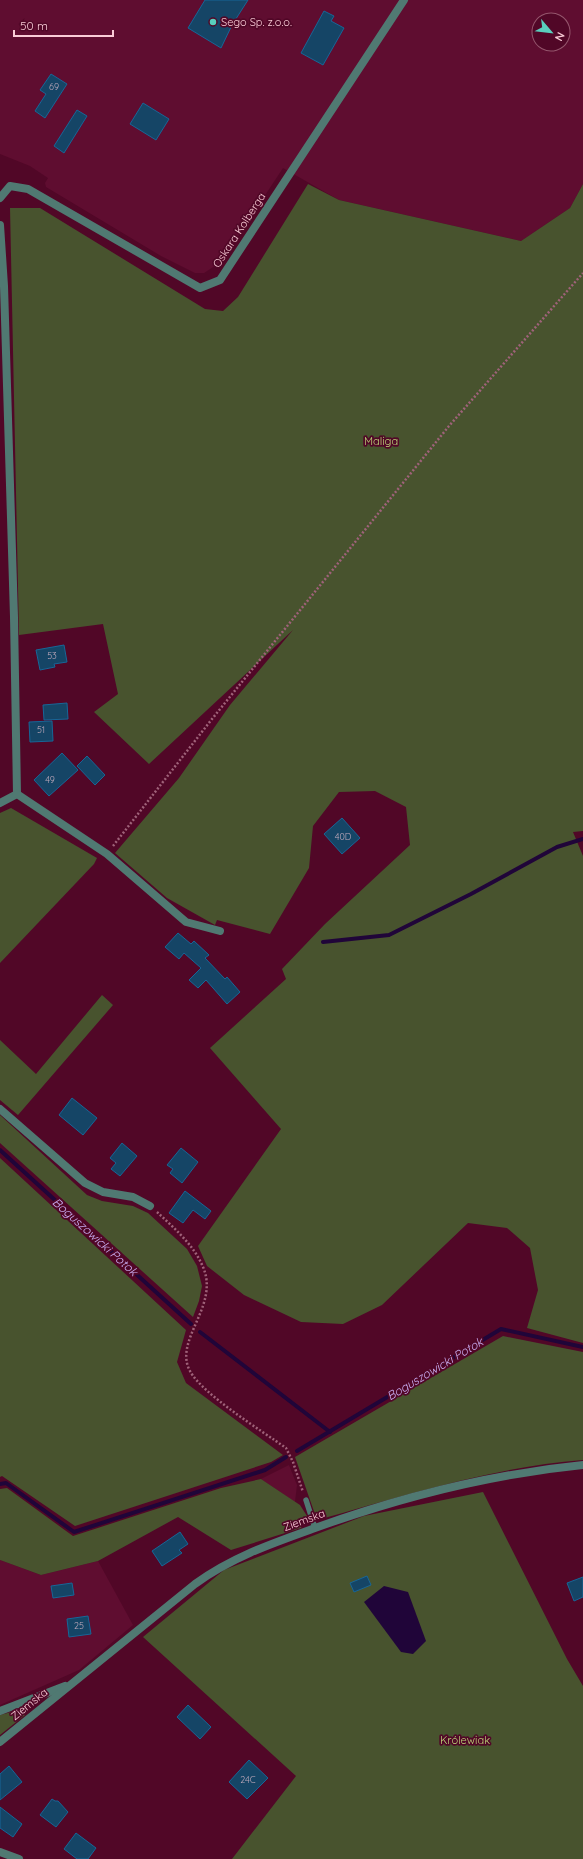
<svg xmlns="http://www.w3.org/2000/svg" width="583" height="1859" viewBox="0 0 583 1859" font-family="Quicksand,sans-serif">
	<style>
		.built { fill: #5f0d30; fill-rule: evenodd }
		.green { fill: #48532e }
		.water { fill: #200539 }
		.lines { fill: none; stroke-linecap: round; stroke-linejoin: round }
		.stream { stroke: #200539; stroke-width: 4 }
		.building { fill: #154566; stroke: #176697 }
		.path { stroke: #9f6279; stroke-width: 2.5; stroke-dasharray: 2 2; stroke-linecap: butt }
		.lane { stroke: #507972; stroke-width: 5.5 }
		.street { stroke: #507972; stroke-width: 8 }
		.poi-dot { fill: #5acebd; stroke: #510727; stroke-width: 1.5 }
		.labels { text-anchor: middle; stroke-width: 3.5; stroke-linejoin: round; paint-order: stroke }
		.number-label { font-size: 9px; fill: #c1aabb }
		.poi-label { font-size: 11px; fill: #faccd7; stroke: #510727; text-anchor: start }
		.street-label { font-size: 11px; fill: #faccd7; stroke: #510727 }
		.park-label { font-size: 11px; fill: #bed97a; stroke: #510727 }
		.water-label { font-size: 12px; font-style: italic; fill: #ccb1f6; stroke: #510727 }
	</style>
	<rect width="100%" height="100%" fill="#510727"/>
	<!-- built -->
	<g class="built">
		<path d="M 0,0 L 583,0 L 583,184 L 570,208 L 521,241 L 339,200 L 283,168 L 221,262 L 204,273 L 195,273 L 161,256 L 46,187 L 45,183 L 48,178 L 30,166 L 0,154 ZM 539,20 L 563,20 L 563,44 L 539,44 Z"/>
		<path d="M 289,1465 L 297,1485 L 295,1502 L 261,1479 Z"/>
		<path d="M 0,1560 L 41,1575 L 98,1561 L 133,1625 L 79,1670 L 0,1705 Z"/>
	</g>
	<!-- green -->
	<g class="green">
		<path d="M 308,184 L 339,200 L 521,241 L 570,208 L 583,184 L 583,831 L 573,832 L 583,856 L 583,1343 L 527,1328 L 538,1290 L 530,1248 L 507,1228 L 468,1223 L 382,1305 L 343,1324 L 301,1322 L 244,1295 L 207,1266 L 198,1246 L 281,1129 L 210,1048 L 286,979 L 282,969 L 325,924 L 410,845 L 406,807 L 375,791 L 339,792 L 313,826 L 309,868 L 270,934 L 217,920 L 215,925 L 167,898 L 115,853 L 179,778 L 230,705 L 293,630 L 149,764 L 94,712 L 118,694 L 103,624 L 19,635 L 10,208 L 40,208 L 205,309 L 223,311 L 238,297 Z"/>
		<path d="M 11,808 L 97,858 L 94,864 L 0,963 L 0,813 Z"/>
		<path d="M 102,995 L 113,1005 L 18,1115 L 0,1100 L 0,1040 L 36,1074 Z"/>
		<path d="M 0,1115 L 87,1195 L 102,1201 L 133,1206 L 148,1213 L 187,1249 L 197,1266 L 202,1286 L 199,1301 L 193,1317 L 0,1143 Z"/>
		<path d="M 0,1158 L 186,1330 L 177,1362 L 186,1383 L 283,1455 L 271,1462 L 75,1526 L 2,1476 L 0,1477 Z"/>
		<path d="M 503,1336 L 583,1352 L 583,1460 C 492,1467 404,1496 317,1520 L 295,1457 Z"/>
		<path d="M 261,1479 L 300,1505 L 307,1516 L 301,1528 L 231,1550 L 178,1517 L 98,1561 L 41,1575 L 0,1560 L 0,1489 L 7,1488 L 73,1536 L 221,1488 Z"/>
		<path d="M 483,1492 L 567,1659 L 583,1686 L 583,1859 L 232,1859 L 296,1776 L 143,1637 L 224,1570 L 364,1516 Z"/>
		<path d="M 15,1711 L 22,1712 L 25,1715 L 0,1735 L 0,1715 Z"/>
	</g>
	<!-- water -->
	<path class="water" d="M 384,1586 L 408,1592 L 426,1641 L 413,1654 L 401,1652 L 364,1602 Z"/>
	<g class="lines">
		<!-- stream -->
		<g class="stream">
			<path d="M 323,942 L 389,935 L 471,894 L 557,847 L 583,839"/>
			<path d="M 0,1150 L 191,1324"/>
			<path d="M 200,1332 L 330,1432"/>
			<path d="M 297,1451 L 501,1329 L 583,1347"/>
			<path d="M 0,1484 L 6,1483 L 74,1532 L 265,1470 L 286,1457"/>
		</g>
	</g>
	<!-- building -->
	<g class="building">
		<path d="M 205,0 L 248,0 L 232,25 L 221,48 L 188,28 Z"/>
		<path d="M 324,11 L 334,16 L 331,21 L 344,28 L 323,65 L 301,53 Z"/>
		<path d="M 51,74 L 67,84 L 45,118 L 35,111 L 46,94 L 40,90 Z"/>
		<path d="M 143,103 L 169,119 L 156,140 L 130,124 Z"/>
		<path d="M 77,110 L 87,116 L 64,153 L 54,146 Z"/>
		<path d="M 64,645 L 67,662 L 54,664 L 55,667 L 40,670 L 36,650 Z"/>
		<path d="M 67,703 L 68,719 L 44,720 L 43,705 Z"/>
		<path d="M 52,721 L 53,741 L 30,742 L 29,722 Z"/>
		<path d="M 62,753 L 78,770 L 49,796 L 34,780 Z"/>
		<path d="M 87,756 L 105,775 L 95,785 L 77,766 Z"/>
		<path d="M 342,818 L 360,838 L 342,854 L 324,834 Z"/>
		<path d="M 178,933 L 191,944 L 194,941 L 209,955 L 205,958 L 225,979 L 227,977 L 240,992 L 227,1004 L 206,980 L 198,988 L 189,980 L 201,968 L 184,953 L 179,959 L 165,947 Z"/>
		<path d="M 72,1098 L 97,1118 L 83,1135 L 59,1115 Z"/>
		<path d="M 122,1143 L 137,1156 L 120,1176 L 111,1169 L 116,1163 L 110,1158 Z"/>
		<path d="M 181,1148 L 198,1162 L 182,1183 L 170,1173 L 173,1169 L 167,1165 Z"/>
		<path d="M 185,1191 L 211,1211 L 205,1219 L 193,1210 L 183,1223 L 169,1213 Z"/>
		<path d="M 180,1532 L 188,1544 L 179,1550 L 182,1553 L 162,1566 L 152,1551 Z"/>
		<path d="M 367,1576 L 371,1585 L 354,1592 L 350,1583 Z"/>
		<path d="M 583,1577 L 583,1597 L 574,1601 L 567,1583 Z"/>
		<path d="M 72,1583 L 74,1595 L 53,1598 L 51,1586 Z"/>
		<path d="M 88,1616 L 91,1634 L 69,1637 L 67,1619 Z"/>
		<path d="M 188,1705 L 211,1727 L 200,1739 L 177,1717 Z"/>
		<path d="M 249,1760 L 268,1778 L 247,1799 L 229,1782 Z"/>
		<path d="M 9,1766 L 22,1782 L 0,1800 L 0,1774 Z"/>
		<path d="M 52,1799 L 55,1801 L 58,1801 L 68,1812 L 56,1827 L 40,1815 Z"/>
		<path d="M 0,1807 L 22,1824 L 13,1837 L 0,1828 Z"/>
		<path d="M 76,1833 L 96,1848 L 88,1859 L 77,1859 L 64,1849 Z"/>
	</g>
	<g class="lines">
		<!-- path -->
		<g class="path">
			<path d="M 113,846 L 212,719 L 449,426 L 583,273"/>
			<path d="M 157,1212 C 174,1228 194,1245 203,1267 C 220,1306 173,1340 190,1371 C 202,1394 262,1431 286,1448 L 293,1462 L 303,1492"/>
		</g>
		<!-- lane -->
		<path class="lane" d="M 306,1500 L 315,1528"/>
		<!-- street -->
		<g class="street">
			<path d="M 0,198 L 10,186 L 28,189 L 200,288 L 220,280 L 404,0"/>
			<path d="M 0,225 L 4,286 L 14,617 L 17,794 L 0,803"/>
			<path d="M 17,794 L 107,854 L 186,922 L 220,931"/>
			<path d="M 0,1109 L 85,1183 L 103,1192 L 133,1197 L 150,1206"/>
			<path d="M 0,1711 L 65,1686"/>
			<path d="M 0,1742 L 195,1584 C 232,1557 273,1543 315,1528 C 401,1497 492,1474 583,1465"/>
			<path d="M 0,1852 L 19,1859"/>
		</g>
	</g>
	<!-- markers -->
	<circle class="poi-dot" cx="213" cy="22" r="4"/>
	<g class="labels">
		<!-- number labels -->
		<g class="number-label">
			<text x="54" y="90">69</text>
			<text x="52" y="659">53</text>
			<text x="41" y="733">51</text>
			<text x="50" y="783">49</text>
			<text x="343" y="840">40D</text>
			<text x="79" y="1629">25</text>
			<text x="248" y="1783">24C</text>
		</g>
		<!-- poi labels -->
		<g class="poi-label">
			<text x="221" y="26">Sego Sp. z.o.o.</text>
		</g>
		<!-- street labels -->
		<g class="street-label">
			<text transform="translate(239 230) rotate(-57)" y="4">Oskara Kolberga</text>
			<text transform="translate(304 1520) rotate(-20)" y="4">Ziemska</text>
			<text transform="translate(29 1704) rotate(-39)" y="4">Ziemska</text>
		</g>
		<!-- park labels -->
		<g class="park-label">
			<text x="381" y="445">Maliga</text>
			<text x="465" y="1744">Królewiak</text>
		</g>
		<!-- water labels -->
		<g class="water-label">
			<text transform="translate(95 1237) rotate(42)" y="4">Boguszowicki Potok</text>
			<text transform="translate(435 1369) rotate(-31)" y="4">Boguszowicki Potok</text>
		</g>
	</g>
	<!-- north arrow -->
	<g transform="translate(551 32) rotate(118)"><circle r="19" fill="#510727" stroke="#95566d"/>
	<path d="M0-3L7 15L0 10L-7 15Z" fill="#5acebd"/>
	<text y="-6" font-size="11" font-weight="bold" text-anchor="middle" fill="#faccd7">N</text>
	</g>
	<!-- scale -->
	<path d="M14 30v6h99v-6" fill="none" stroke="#faccd7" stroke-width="2"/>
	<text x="20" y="30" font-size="12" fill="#faccd7" stroke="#510727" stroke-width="3" paint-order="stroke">50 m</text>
</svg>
